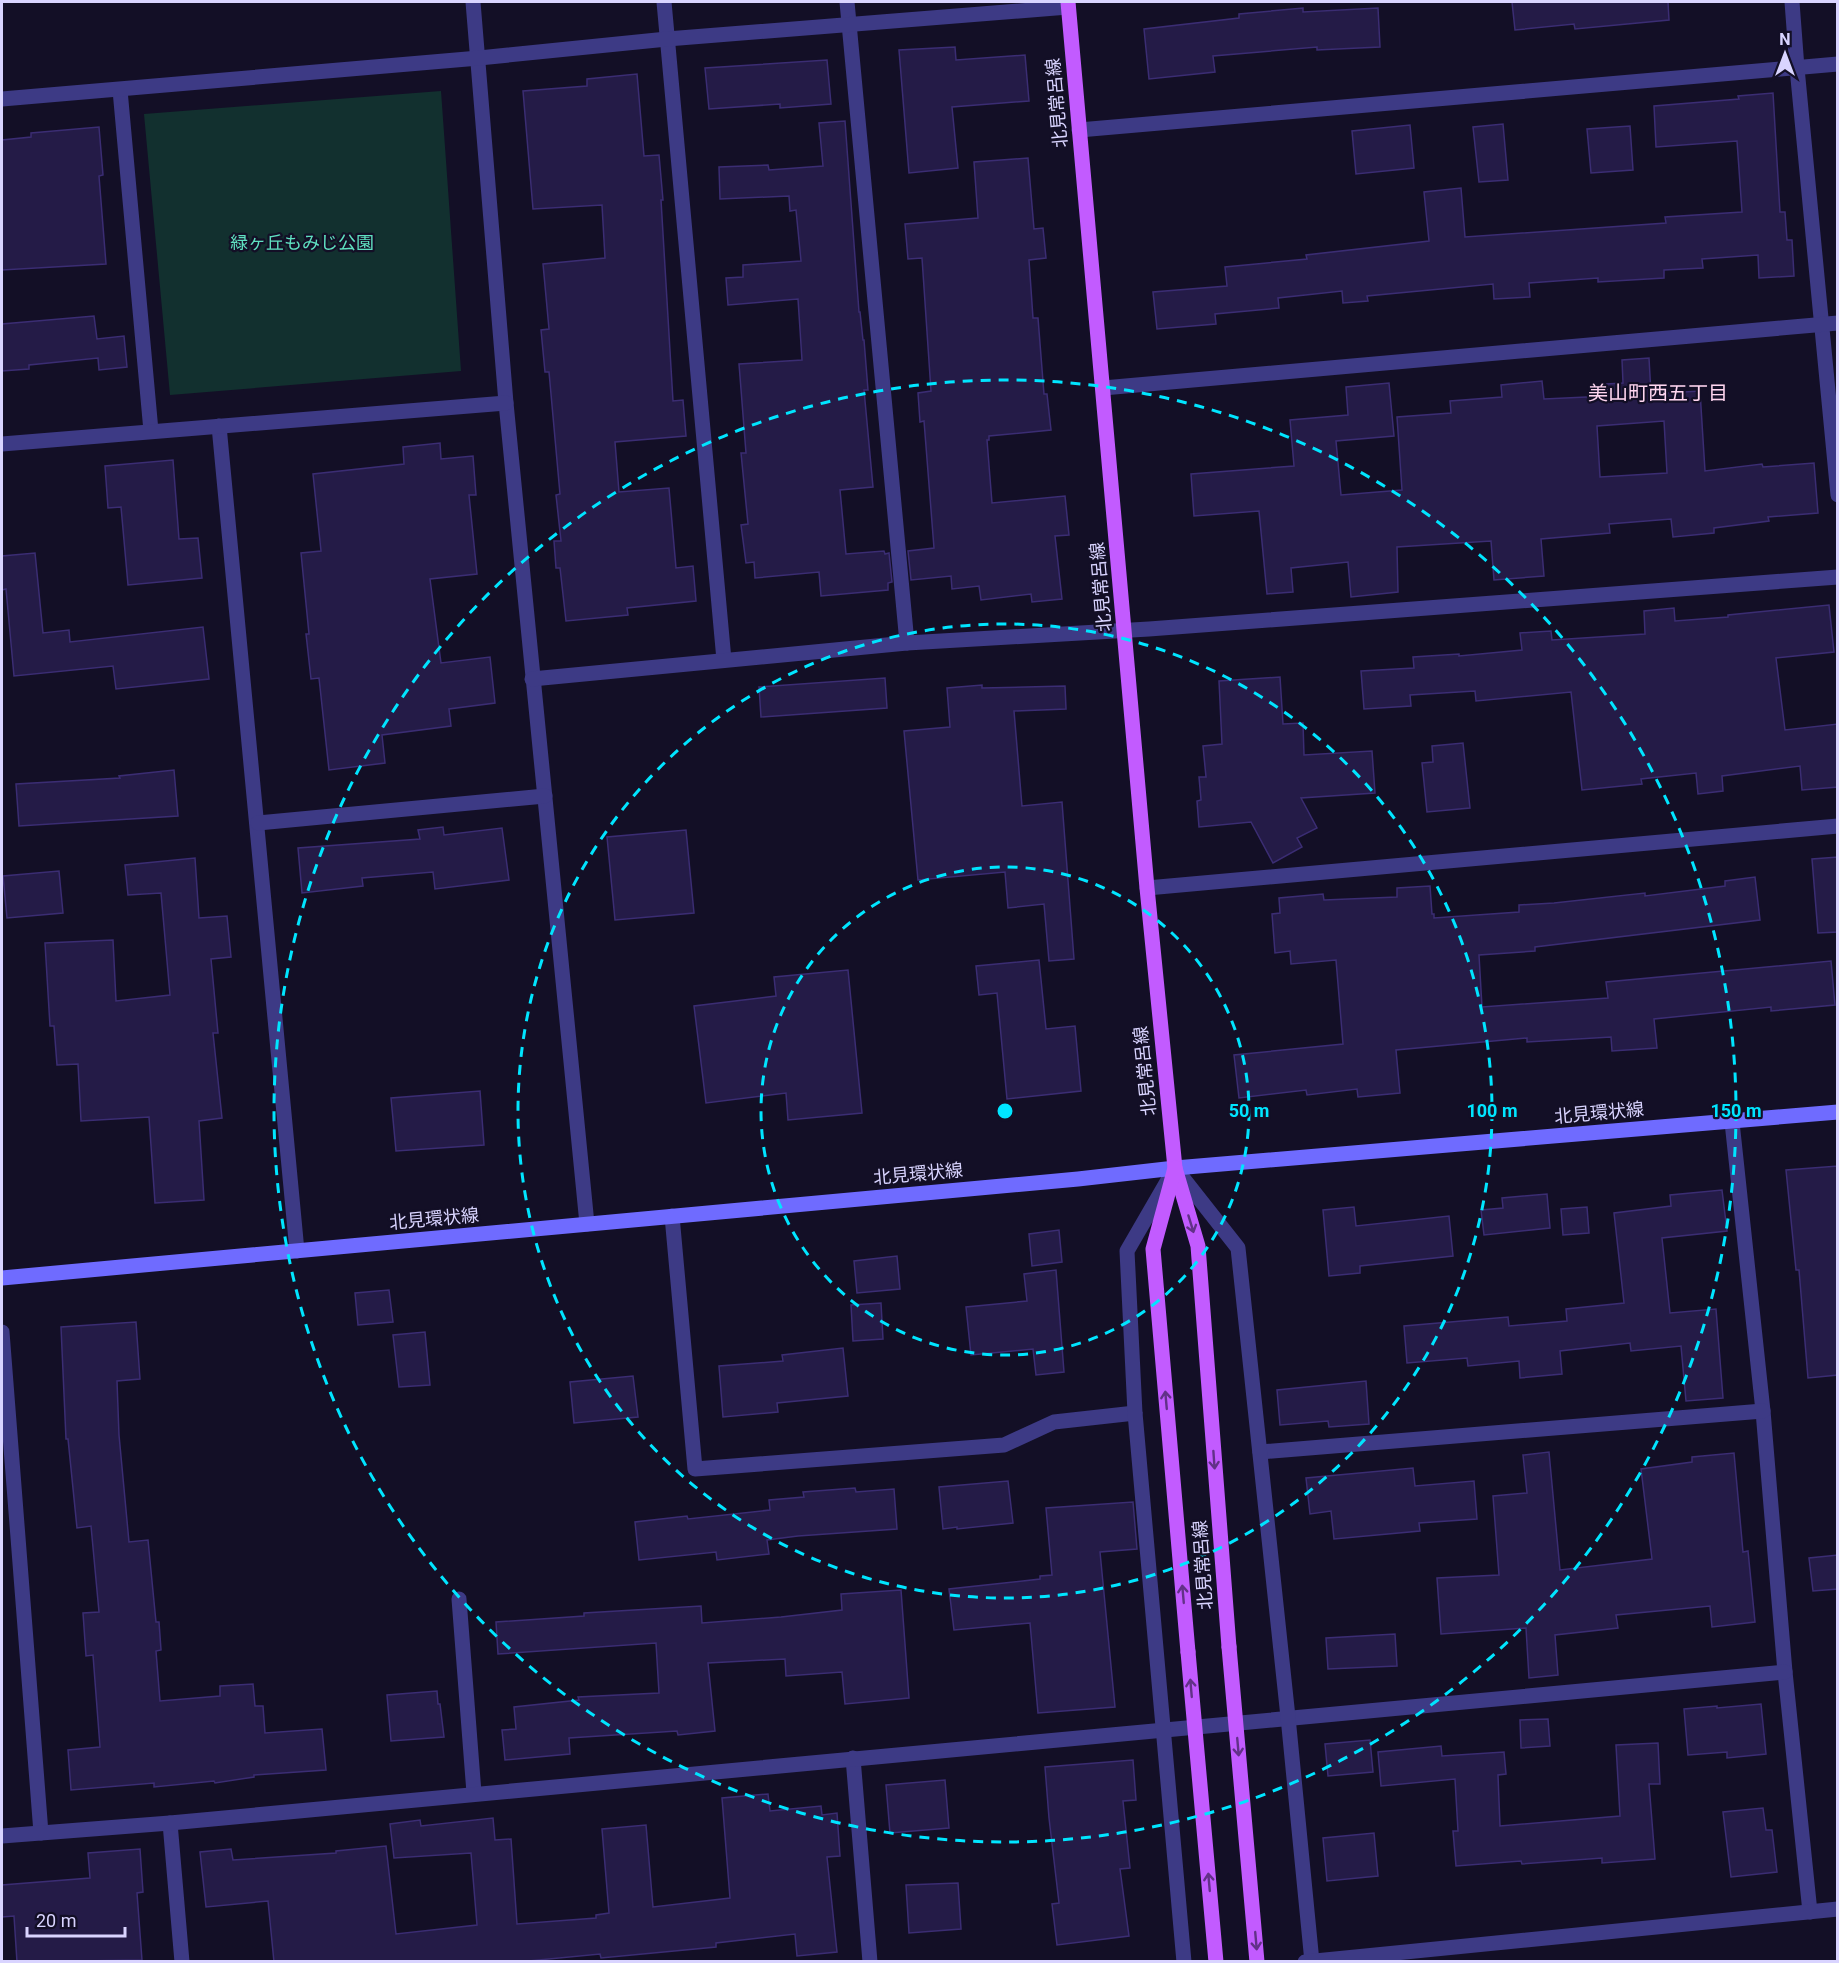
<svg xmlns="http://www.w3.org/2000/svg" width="1839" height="1963" viewBox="0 0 1839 1963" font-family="Roboto,'Noto Sans JP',sans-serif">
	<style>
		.green { fill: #12302f }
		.building { fill: #241b47; stroke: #3b2d73; stroke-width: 1.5; fill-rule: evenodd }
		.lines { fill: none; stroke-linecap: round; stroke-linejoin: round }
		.street { stroke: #3d3a85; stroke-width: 15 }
		.secondary { stroke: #6f6bff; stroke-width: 15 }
		.primary { stroke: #c25bff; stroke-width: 15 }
		.primary-bridge { stroke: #c25bff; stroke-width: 15 }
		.oneway { stroke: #623188 }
		.ring { fill: none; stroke: #00e5ff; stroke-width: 3; stroke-dasharray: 10 8 }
		.labels { text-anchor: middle; stroke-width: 4.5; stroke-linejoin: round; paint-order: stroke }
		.street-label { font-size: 18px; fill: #d9d4ff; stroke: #130f26 }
		.park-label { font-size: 18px; fill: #5fe0c0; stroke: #130f26 }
		.neighbourhood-label { font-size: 20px; fill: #ffd6f0; stroke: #130f26 }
		.centre { fill: #00e5ff; stroke: #130f26; stroke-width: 3 }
		.ring-label { font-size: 18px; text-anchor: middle; font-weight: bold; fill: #00e5ff; stroke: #130f26; stroke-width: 4.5; stroke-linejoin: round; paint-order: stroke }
	</style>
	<rect width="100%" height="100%" fill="#130f26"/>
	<!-- green -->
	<path class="green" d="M 441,91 L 461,371 L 170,395 L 144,114 Z"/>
	<!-- building -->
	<g class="building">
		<path d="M 1512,2 L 1668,2 L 1669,20 L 1575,29 L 1574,24 L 1515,30 Z"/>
		<path d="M 1303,8 L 1303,12 L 1378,8 L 1380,47 L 1317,50 L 1317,47 L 1213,56 L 1215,72 L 1149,79 L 1144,29 L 1239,18 L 1239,14 Z"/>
		<path d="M 955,47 L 956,60 L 1025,55 L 1029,101 L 952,107 L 958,168 L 909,173 L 899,50 Z"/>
		<path d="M 827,60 L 831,104 L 780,108 L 780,104 L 709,109 L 705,68 Z"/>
		<path d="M 637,74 L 644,156 L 659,155 L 663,200 L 661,200 L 673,401 L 683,400 L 686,436 L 615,442 L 619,492 L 669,488 L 676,568 L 693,566 L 696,601 L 627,608 L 628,615 L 566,621 L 560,568 L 556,568 L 554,541 L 561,541 L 556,495 L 560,494 L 549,372 L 545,372 L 541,330 L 549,329 L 543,264 L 605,258 L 602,205 L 533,209 L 523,91 L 587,86 L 587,79 Z"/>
		<path d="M 1773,93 L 1780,212 L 1785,212 L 1787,240 L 1792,240 L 1794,276 L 1759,278 L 1758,255 L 1702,259 L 1703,268 L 1664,270 L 1664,278 L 1598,282 L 1598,278 L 1529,283 L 1530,297 L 1494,299 L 1493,284 L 1367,296 L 1368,301 L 1343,303 L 1342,291 L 1278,298 L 1279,308 L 1215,314 L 1216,324 L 1157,329 L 1153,292 L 1227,286 L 1225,267 L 1307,259 L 1306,255 L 1429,241 L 1424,192 L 1461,188 L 1465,237 L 1666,223 L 1665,217 L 1742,212 L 1737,141 L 1656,147 L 1654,106 L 1739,99 L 1738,96 Z"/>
		<path d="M 845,121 L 859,312 L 860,312 L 863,340 L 864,340 L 868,390 L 864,390 L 873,487 L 840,490 L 846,554 L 884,551 L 885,554 L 889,553 L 892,582 L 888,583 L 888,590 L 821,596 L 819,572 L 755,578 L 754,562 L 746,563 L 741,525 L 748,524 L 741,453 L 746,453 L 739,364 L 802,360 L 798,299 L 728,305 L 726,278 L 743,277 L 743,265 L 801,261 L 796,210 L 790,211 L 789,196 L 720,199 L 719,167 L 768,165 L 769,170 L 823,166 L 819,123 Z"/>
		<path d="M 1503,124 L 1508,180 L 1479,182 L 1473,127 Z"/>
		<path d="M 1410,125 L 1414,168 L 1356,174 L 1352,131 Z"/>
		<path d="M 1630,126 L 1633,170 L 1591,173 L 1587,129 Z"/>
		<path d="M 99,127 L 103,175 L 99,176 L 106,264 L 2,270 L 2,140 L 31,137 L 31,133 Z"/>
		<path d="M 1028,158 L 1034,229 L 1043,228 L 1046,258 L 1029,260 L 1033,318 L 1038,318 L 1044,394 L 1047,394 L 1051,430 L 989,436 L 989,440 L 987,440 L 992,503 L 1065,496 L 1069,535 L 1055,536 L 1062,599 L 1032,602 L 1031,594 L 981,600 L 979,586 L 952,589 L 951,576 L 911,580 L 908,551 L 934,548 L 924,421 L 920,422 L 918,393 L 931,391 L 922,258 L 908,259 L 905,224 L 978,218 L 974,162 Z"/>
		<path d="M 94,316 L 97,339 L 124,336 L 127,367 L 99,370 L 98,358 L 29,365 L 29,369 L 2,371 L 2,324 Z"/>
		<path d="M 1649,358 L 1651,394 L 1700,391 L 1705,471 L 1762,464 L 1763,467 L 1814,463 L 1818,513 L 1768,517 L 1769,521 L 1714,528 L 1714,533 L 1673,537 L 1671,519 L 1609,524 L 1610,533 L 1541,539 L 1544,576 L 1494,580 L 1491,541 L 1397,547 L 1398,592 L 1351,597 L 1348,562 L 1291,568 L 1293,592 L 1267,594 L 1259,511 L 1194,516 L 1191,474 L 1294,466 L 1290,420 L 1348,415 L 1346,387 L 1389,383 L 1394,436 L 1336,441 L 1341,495 L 1402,490 L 1397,417 L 1451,413 L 1450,401 L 1502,397 L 1501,385 L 1542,381 L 1544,399 L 1608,396 L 1607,384 L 1623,383 L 1622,360 ZM 1664,421 L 1667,473 L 1600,477 L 1597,426 Z"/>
		<path d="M 440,443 L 441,459 L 473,456 L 476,495 L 469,495 L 477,574 L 430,579 L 441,663 L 490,657 L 495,703 L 449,709 L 451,726 L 382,735 L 385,763 L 329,770 L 319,678 L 311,679 L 306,634 L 309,634 L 301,553 L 321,551 L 313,474 L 404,464 L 403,447 Z"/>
		<path d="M 173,460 L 179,539 L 198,538 L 202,578 L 128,585 L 121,507 L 108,508 L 105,466 Z"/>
		<path d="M 35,553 L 43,633 L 69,630 L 70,642 L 203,627 L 209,679 L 116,689 L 113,666 L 14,676 L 6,589 L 2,590 L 2,556 Z"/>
		<path d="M 1829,605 L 1834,652 L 1776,658 L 1785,730 L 1838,724 L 1838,787 L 1802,790 L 1800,766 L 1722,776 L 1723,791 L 1698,794 L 1696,773 L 1641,779 L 1642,784 L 1582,790 L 1571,692 L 1476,701 L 1475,691 L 1410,695 L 1411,706 L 1364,709 L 1361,671 L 1414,668 L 1413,657 L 1459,654 L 1459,656 L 1522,650 L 1520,633 L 1551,631 L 1552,640 L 1645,634 L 1644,611 L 1674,608 L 1675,621 L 1728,617 L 1728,615 Z"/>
		<path d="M 1280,677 L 1283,724 L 1303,723 L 1304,755 L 1372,751 L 1375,793 L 1301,798 L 1317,828 L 1297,838 L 1302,847 L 1273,863 L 1251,822 L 1199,827 L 1197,801 L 1201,800 L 1199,777 L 1206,777 L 1203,746 L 1222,744 L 1219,681 Z"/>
		<path d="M 885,678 L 887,708 L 761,717 L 759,687 Z"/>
		<path d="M 982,685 L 982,688 L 1065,686 L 1066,709 L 1014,711 L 1022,806 L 1062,802 L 1074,959 L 1049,961 L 1044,904 L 1008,908 L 1005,872 L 918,880 L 904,731 L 950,727 L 947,688 Z"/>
		<path d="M 1463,743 L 1470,808 L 1427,812 L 1422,763 L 1433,762 L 1432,746 Z"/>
		<path d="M 174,770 L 178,816 L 19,826 L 16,784 L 120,778 L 119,776 Z"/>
		<path d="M 443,827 L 444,835 L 502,828 L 509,880 L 435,889 L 433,872 L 362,878 L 363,886 L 302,893 L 298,848 L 420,839 L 418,830 Z"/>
		<path d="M 686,830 L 694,913 L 615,920 L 607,837 Z"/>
		<path d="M 1838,857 L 1838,932 L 1818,933 L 1812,859 Z"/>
		<path d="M 195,858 L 199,918 L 227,916 L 231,957 L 211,959 L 218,1033 L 213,1033 L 222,1118 L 199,1121 L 204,1200 L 155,1203 L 149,1117 L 81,1121 L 78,1064 L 57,1065 L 54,1026 L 50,1026 L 45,943 L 113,940 L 116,1001 L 170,995 L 161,893 L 128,895 L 125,865 Z"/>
		<path d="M 59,871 L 63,913 L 7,918 L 3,876 Z"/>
		<path d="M 1755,877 L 1760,920 L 1535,947 L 1535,951 L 1479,955 L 1482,1007 L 1608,998 L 1606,982 L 1831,961 L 1835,1005 L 1771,1011 L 1771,1007 L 1654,1019 L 1657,1048 L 1612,1051 L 1611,1037 L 1527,1042 L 1527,1038 L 1396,1050 L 1400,1093 L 1358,1097 L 1357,1089 L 1307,1095 L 1306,1090 L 1239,1098 L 1234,1055 L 1343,1044 L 1336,960 L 1291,964 L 1290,951 L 1275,953 L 1272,914 L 1280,913 L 1279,898 L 1323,894 L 1324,900 L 1397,897 L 1397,888 L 1430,886 L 1432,914 L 1434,914 L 1434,918 L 1519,912 L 1519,905 L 1554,903 L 1645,893 L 1645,896 L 1725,886 L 1725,881 Z"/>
		<path d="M 1039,960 L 1046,1029 L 1075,1026 L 1081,1091 L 1007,1099 L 997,993 L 979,995 L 976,966 Z"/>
		<path d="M 848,970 L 862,1113 L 788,1120 L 786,1093 L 706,1103 L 694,1006 L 776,996 L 774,977 Z"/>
		<path d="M 480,1091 L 484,1145 L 396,1151 L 391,1098 Z"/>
		<path d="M 1838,1166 L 1838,1375 L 1808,1378 L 1799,1270 L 1796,1270 L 1786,1170 Z"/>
		<path d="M 1722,1190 L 1727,1231 L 1662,1238 L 1670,1313 L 1716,1309 L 1723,1398 L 1686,1401 L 1681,1346 L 1631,1351 L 1630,1343 L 1560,1351 L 1562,1374 L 1520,1378 L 1519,1361 L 1468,1366 L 1467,1358 L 1407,1363 L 1404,1326 L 1508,1317 L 1509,1326 L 1567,1321 L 1566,1309 L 1624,1303 L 1614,1213 L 1671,1206 L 1670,1195 Z"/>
		<path d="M 1547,1194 L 1550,1228 L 1484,1235 L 1481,1210 L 1503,1208 L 1502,1198 Z"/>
		<path d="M 1354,1207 L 1356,1226 L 1449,1216 L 1453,1256 L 1360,1266 L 1360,1273 L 1329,1276 L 1323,1210 Z"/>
		<path d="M 1587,1207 L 1589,1233 L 1563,1235 L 1561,1209 Z"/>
		<path d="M 1059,1230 L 1062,1262 L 1032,1266 L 1029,1234 Z"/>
		<path d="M 897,1256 L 900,1289 L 857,1293 L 854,1261 Z"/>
		<path d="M 1056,1270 L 1064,1372 L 1036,1375 L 1033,1349 L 971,1355 L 966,1307 L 1027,1301 L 1024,1274 Z"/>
		<path d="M 389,1290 L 393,1322 L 358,1325 L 355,1293 Z"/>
		<path d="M 881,1303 L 883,1339 L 853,1341 L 851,1305 Z"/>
		<path d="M 136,1322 L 140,1379 L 117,1381 L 119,1435 L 129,1542 L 148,1540 L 156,1622 L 159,1622 L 161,1650 L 156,1651 L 160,1701 L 220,1696 L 220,1686 L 253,1684 L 255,1706 L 263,1706 L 265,1733 L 322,1729 L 326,1770 L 254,1775 L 254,1777 L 215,1783 L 214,1781 L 154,1787 L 154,1783 L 71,1790 L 68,1750 L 100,1747 L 93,1655 L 86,1656 L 83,1613 L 99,1612 L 91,1526 L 77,1528 L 68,1439 L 66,1439 L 61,1327 Z"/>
		<path d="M 425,1332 L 430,1385 L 399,1387 L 393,1335 Z"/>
		<path d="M 843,1348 L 848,1396 L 777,1403 L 778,1412 L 723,1417 L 719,1366 L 783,1361 L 782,1355 Z"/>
		<path d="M 633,1376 L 638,1417 L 574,1423 L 570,1382 Z"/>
		<path d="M 1366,1381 L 1369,1424 L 1329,1427 L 1328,1421 L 1280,1425 L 1277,1390 Z"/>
		<path d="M 1549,1452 L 1560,1570 L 1652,1559 L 1641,1469 L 1692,1462 L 1692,1457 L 1734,1453 L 1743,1552 L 1748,1551 L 1755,1622 L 1712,1627 L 1710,1606 L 1616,1615 L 1618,1628 L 1555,1635 L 1558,1675 L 1529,1678 L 1526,1628 L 1441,1634 L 1437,1578 L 1499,1575 L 1493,1496 L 1527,1493 L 1523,1455 Z"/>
		<path d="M 1413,1468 L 1415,1486 L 1474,1481 L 1477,1519 L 1419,1523 L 1420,1531 L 1334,1539 L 1331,1511 L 1310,1514 L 1306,1478 Z"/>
		<path d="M 1008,1481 L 1013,1523 L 957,1529 L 957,1527 L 943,1529 L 939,1487 Z"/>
		<path d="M 855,1488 L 856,1492 L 894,1489 L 897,1529 L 798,1536 L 767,1540 L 769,1554 L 717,1560 L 716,1552 L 639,1560 L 635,1522 L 687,1516 L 688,1519 L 770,1510 L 769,1500 L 804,1497 L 803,1492 Z"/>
		<path d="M 1133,1502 L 1137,1549 L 1100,1552 L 1115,1707 L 1038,1713 L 1030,1623 L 954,1630 L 949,1589 L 1040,1579 L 1040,1576 L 1052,1575 L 1046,1508 Z"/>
		<path d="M 1838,1555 L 1838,1589 L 1813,1591 L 1809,1558 Z"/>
		<path d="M 901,1590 L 909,1698 L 845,1704 L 842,1672 L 786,1676 L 785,1659 L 708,1663 L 715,1731 L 678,1735 L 677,1731 L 569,1738 L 570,1754 L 505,1760 L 502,1730 L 516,1729 L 514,1707 L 579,1700 L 578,1697 L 659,1693 L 656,1643 L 498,1654 L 496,1622 L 584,1616 L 584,1613 L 701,1606 L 702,1623 L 781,1617 L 842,1610 L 841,1594 Z"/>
		<path d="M 1395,1634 L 1397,1666 L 1328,1669 L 1326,1638 Z"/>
		<path d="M 437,1691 L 438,1704 L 440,1704 L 444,1737 L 391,1741 L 387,1695 Z"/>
		<path d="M 1761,1704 L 1766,1754 L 1727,1758 L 1727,1752 L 1688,1755 L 1684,1709 L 1717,1706 L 1717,1708 Z"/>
		<path d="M 1548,1719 L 1550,1746 L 1521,1748 L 1520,1720 Z"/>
		<path d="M 1370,1740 L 1373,1772 L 1328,1776 L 1325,1744 Z"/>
		<path d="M 1658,1743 L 1660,1784 L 1649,1784 L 1655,1859 L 1602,1863 L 1602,1858 L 1522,1864 L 1521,1861 L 1456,1866 L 1453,1831 L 1458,1831 L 1455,1779 L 1381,1786 L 1378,1752 L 1441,1746 L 1442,1756 L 1504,1752 L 1506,1774 L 1498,1775 L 1500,1826 L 1620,1816 L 1616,1745 Z"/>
		<path d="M 1133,1760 L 1136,1800 L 1123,1801 L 1130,1868 L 1120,1869 L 1129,1936 L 1057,1945 L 1052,1904 L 1059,1903 L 1049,1818 L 1045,1767 Z"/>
		<path d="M 945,1780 L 949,1828 L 890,1833 L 886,1785 Z"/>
		<path d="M 768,1794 L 770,1811 L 821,1806 L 822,1815 L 837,1813 L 840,1856 L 827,1857 L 837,1952 L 797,1956 L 795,1934 L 716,1943 L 716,1947 L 601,1958 L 600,1954 L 518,1962 L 274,1962 L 268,1901 L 206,1907 L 200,1852 L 231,1849 L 233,1860 L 336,1853 L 336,1851 L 386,1846 L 396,1934 L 477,1925 L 471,1853 L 394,1858 L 390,1824 L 420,1820 L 421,1826 L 493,1818 L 495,1840 L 511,1839 L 517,1924 L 596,1918 L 596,1915 L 609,1913 L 602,1829 L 646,1825 L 653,1907 L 730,1898 L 722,1798 Z"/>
		<path d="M 1763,1808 L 1766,1830 L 1772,1830 L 1777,1872 L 1731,1877 L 1723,1812 Z"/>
		<path d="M 1374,1833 L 1378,1876 L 1327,1881 L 1323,1838 Z"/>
		<path d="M 140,1849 L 143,1892 L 137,1893 L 142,1960 L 17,1962 L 14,1916 L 2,1917 L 2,1885 L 90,1878 L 88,1853 Z"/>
		<path d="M 958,1883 L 961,1929 L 909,1933 L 906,1885 Z"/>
	</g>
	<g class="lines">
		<!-- street -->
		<g class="street">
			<path d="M 473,2 L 506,403 L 587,1224"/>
			<path d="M 664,2 L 724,660"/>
			<path d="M 847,2 L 907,643"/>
			<path d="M 1792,2 L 1797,68 L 1838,495"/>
			<path d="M 120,90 L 151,431"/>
			<path d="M 2,99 L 479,58 L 667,39 L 1068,7"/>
			<path d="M 1079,130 L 1838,64"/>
			<path d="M 1103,388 L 1838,323"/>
			<path d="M 219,426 L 297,1251"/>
			<path d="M 2,444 L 506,403"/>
			<path d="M 532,679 L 907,643 L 1149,629 L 1838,577"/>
			<path d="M 258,823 L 545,796"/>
			<path d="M 1147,888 L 1838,826"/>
			<path d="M 1732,1122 L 1763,1411 L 1785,1672 L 1810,1912"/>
			<path d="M 672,1216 L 695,1469 L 1004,1445 L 1054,1422 L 1135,1413"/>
			<path d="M 2,1332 L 41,1833"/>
			<path d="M 1260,1452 L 1763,1411"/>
			<path d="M 459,1599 L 474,1793"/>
			<path d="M 853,1758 L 870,1962"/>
			<path d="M 170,1823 L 182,1962"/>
			<path d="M 2,1836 L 170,1823 L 1785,1672"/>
			<path d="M 1184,1962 L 1135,1413 L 1127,1251 L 1175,1168 L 1238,1248 L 1288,1717 L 1312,1962"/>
			<path d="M 1305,1962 L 1838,1909"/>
		</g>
		<!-- secondary -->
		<path class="secondary" d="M 2,1278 L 1078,1179 L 1175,1168 L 1838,1112"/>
		<!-- primary -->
		<g class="primary">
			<path d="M 1068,2 L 1147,888 L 1175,1168 L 1198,1246 L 1229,1647"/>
			<path d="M 1175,1168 L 1153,1249 L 1188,1652"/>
		</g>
		<!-- primary-bridge -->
		<g class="primary-bridge">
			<path d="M 1229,1647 L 1257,1962"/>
			<path d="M 1188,1652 L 1216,1962"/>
		</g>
	</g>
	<!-- one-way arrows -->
	<defs><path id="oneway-shaft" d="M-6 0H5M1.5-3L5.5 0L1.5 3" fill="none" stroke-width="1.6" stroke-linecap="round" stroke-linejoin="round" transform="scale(1.5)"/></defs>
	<g class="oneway">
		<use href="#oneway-shaft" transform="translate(1191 1224) rotate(73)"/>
		<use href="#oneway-shaft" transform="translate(1166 1400) rotate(-95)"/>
		<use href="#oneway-shaft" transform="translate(1214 1460) rotate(86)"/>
		<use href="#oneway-shaft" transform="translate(1183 1594) rotate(-95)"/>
		<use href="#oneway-shaft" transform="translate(1191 1688) rotate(-95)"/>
		<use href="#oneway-shaft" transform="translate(1238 1747) rotate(85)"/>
		<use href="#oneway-shaft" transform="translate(1209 1882) rotate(-95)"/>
		<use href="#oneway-shaft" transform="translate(1256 1941) rotate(85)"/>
	</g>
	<!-- distance rings -->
	<g class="ring">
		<circle cx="1005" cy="1111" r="244"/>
		<circle cx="1005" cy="1111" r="487"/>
		<circle cx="1005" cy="1111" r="731"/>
	</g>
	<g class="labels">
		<!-- street labels -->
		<g class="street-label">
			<text transform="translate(1057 103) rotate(-95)" y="6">北見常呂線</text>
			<text transform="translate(1101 587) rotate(-95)" y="6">北見常呂線</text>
			<text transform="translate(1145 1071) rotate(-96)" y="6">北見常呂線</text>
			<text transform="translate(1599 1113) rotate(-5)" y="6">北見環状線</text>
			<text transform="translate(918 1174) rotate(-5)" y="6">北見環状線</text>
			<text transform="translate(434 1219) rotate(-5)" y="6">北見環状線</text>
			<text transform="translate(1203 1565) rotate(-94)" y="6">北見常呂線</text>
		</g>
		<!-- park labels -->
		<g class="park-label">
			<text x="302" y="249">緑ヶ丘もみじ公園</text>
		</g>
		<!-- neighbourhood labels -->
		<g class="neighbourhood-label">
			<text x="1658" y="400">美山町西五丁目</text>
		</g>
	</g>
	<circle cx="1005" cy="1111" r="9" class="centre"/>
	<g class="ring-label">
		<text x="1249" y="1117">50 m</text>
		<text x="1492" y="1117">100 m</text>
		<text x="1736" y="1117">150 m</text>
	</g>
	<!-- border -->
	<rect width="1839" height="1963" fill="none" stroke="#d9d4ff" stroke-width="6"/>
	<!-- north arrow -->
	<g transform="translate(1785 54)" stroke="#130f26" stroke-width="4.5" paint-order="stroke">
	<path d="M0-4.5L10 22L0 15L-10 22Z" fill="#d9d4ff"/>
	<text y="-9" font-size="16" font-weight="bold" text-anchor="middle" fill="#d9d4ff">N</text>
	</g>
	<!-- scale -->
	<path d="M27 1927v9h98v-9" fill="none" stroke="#d9d4ff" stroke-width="3"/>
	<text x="36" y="1927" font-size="18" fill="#d9d4ff" stroke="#130f26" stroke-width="4.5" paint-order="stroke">20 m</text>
</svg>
